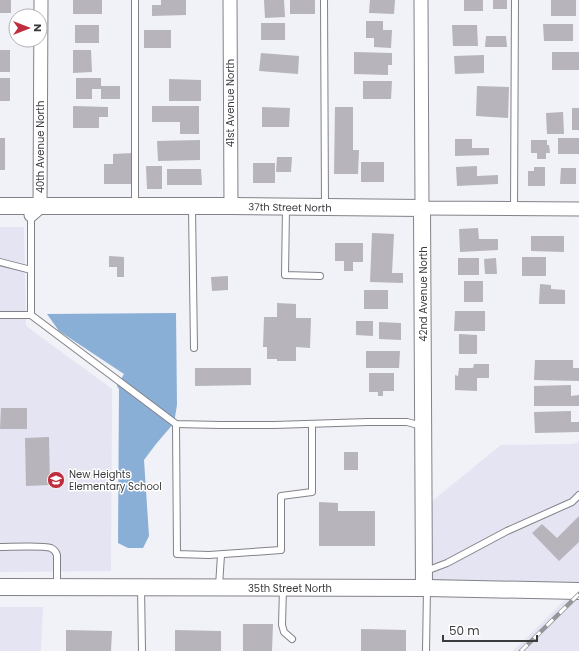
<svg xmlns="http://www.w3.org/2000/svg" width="579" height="651" viewBox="0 0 579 651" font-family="Poppins,sans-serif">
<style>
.built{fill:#e4e4f2}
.water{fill:#8aafd6}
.building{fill:#b7b4bb}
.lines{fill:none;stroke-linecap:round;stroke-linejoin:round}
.service-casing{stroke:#828289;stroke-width:8}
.minor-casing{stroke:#828289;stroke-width:15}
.tertiary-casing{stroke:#828289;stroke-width:18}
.service{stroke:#fff;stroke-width:6}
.minor{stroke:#fff;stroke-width:13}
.tertiary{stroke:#fff;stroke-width:16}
.rail-casing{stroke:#95959a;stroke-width:4.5}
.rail{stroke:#fff;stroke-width:3;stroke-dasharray:9;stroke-linecap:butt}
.labels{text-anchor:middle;stroke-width:3;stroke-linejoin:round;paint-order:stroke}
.street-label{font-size:10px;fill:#3b3b3e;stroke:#fff}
.poi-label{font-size:10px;fill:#3b3b3e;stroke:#fff;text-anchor:start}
</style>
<rect width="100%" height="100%" fill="#f1f1f8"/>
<g class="built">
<polygon points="0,227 24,227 26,326 112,389 111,571 0,572"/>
<polygon points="579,442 579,585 432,582 431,502 501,445 572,444"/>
<polygon points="567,598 579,598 579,651 513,651"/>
<polygon points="0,607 43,607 41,651 0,651"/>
</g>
<polygon class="water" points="176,313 177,405 174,423 156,444 144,460 149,536 143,548 128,548 118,543 119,389 117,386 124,374 59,331 47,314"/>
<g class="building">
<rect x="0" y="0" width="11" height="13"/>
<rect x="73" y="0" width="29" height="14"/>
<polygon points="161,0 186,0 186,15 152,16 152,5 161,5"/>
<polygon points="264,0 284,0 285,17 265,18"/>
<rect x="290" y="0" width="25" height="14"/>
<polygon points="370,0 395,0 394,14 369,13"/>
<rect x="464" y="0" width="19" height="11"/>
<rect x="493" y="0" width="14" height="9"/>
<rect x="551" y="0" width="25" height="16"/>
<polygon points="366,21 383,21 383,30 392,30 391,48 374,47 374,38 366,38"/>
<rect x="261" y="23" width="24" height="17"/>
<polygon points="543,24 573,24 573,41 544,41"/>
<rect x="75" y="25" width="24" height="18"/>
<polygon points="452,25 477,25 478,46 453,46"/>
<rect x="144" y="30" width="27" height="18"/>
<polygon points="486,36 506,36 507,47 485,47"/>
<rect x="0" y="50" width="10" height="22"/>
<polygon points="73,50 91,50 92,72 73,73"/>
<polygon points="354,52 392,53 392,65 388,65 388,75 354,74"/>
<rect x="552" y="52" width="27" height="18"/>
<polygon points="261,53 299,56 298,74 259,71"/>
<polygon points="484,55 484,73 455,74 454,56"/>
<rect x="0" y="78" width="10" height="23"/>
<polygon points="76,78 101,78 101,86 120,86 120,99 101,99 101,89 92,89 92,99 76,99"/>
<polygon points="169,79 201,80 201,101 169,101"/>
<polygon points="363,81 392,81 391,99 363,99"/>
<polygon points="477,86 509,87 508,118 476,116"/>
<polygon points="73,106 108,107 108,117 99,117 99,128 73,128"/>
<polygon points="152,106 199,106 199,134 180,134 180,122 152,122"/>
<polygon points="262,107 290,108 289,127 262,127"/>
<polygon points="335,107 353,107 353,150 359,150 358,174 334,174"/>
<rect x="572" y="108" width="7" height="22"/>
<polygon points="563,112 564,134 547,134 546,113"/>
<rect x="0" y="138" width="5" height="32"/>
<rect x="558" y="138" width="21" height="16"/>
<polygon points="455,139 472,139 472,148 489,148 489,155 455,156"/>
<polygon points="200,140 200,160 158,161 157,141"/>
<polygon points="531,140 547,140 547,145 549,145 550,153 546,153 546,159 537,159 537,153 531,153"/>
<polygon points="132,153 133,184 104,184 104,164 113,164 113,154"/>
<polygon points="277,157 292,157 291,172 276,172"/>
<rect x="361" y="162" width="23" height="20"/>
<rect x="253" y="163" width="22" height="20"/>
<polygon points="146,166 162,166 162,189 147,189"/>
<polygon points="477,166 477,176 498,175 498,184 457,186 456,167"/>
<polygon points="534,167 545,167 545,186 528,186 528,171 534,171"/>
<polygon points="561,168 576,168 576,184 560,184"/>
<polygon points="167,169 201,169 202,185 167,185"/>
<polygon points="478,228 479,239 498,239 498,250 460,252 459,229"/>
<polygon points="372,233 394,234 392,273 403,273 403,283 370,282"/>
<polygon points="531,236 564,236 564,252 531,251"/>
<polygon points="335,243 363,243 363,262 353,262 353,271 344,271 344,261 335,261"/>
<polygon points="109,256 124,257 124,277 117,277 117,267 109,267"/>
<rect x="522" y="257" width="24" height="19"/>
<rect x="458" y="258" width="21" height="17"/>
<polygon points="496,258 497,274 485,274 484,259"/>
<polygon points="228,276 228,290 212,291 211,277"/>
<rect x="464" y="281" width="19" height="21"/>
<polygon points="540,284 551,285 551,289 565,290 565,304 539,304"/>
<rect x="364" y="290" width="24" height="19"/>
<polygon points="277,303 296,304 296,318 311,318 310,348 296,347 296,361 277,361 277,359 267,359 267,347 263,347 264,317 277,317"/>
<polygon points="455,311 485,311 485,331 454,331"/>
<polygon points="356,321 373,321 373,336 356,335"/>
<polygon points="379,322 401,323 401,340 379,339"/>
<polygon points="459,334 477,335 477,354 459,354"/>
<polygon points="366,351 400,351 399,368 366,368"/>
<polygon points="535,360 573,360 573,368 579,368 579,381 534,380"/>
<polygon points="474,364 489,364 489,378 477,378 477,391 455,390 455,375 458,376 459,368 473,368"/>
<polygon points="195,368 251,368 251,385 195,386"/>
<polygon points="369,373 394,373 394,391 383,391 383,396 378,396 378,392 369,392"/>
<polygon points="571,385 571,396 579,395 579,406 534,406 534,386"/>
<polygon points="1,408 27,408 27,429 0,429"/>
<polygon points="571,411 571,422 579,422 579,432 535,433 534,412"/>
<polygon points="49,437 50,485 26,486 25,438"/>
<rect x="344" y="452" width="14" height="18"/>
<polygon points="319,502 338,503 338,511 375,511 375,546 319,546"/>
<polygon points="579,516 579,542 559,561 532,533 542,524 557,538"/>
<polygon points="243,624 273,624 272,651 243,651"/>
<polygon points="361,629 406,630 406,651 361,651"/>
<polygon points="66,630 112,631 111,651 66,651"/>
<polygon points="175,630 221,631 221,651 175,651"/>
</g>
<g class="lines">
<defs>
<g id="service">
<polyline points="135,0 135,205"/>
<polyline points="324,0 325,205"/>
<polyline points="192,208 194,348"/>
<polyline points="286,208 285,275 320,276"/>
<polyline points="514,209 515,0"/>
<polyline points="31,215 31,315"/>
<polyline points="0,262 31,270"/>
<polyline points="0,315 31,315 176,424 220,425 274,425 368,422 407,422 422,426"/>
<polyline points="176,424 177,554 209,555 281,550 281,496 312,492 312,424"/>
<path d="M0 547C10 547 43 545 51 548 55 550 56 552 57 555V586"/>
<polyline points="426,571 447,563 507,531 572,502 579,495"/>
<polyline points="219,586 221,555"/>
<polyline points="141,587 142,651"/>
<polyline points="283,588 282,625 284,632 292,639"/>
<polyline points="426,651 427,588"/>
</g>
<g id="minor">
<polyline points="230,0 231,206"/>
<polyline points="421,0 422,208 579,209"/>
<polyline points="31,215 40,207 41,0"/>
</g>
<g id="tertiary">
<polyline points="0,206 231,206 422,208 424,588"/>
<polyline points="0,587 427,588 579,591"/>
</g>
</defs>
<use href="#service" class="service-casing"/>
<use href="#minor" class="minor-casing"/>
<use href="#tertiary" class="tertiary-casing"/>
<use href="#service" class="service"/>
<use href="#minor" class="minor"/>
<use href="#tertiary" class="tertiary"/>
<defs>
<polyline id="rail" points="521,651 579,594"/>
</defs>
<use href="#rail" class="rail-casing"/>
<use href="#rail" class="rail"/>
</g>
<defs>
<symbol id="school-disc" viewBox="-11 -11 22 22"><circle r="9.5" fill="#bf2e3e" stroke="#fff"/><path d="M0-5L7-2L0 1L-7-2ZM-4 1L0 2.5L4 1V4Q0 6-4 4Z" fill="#fff"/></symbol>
</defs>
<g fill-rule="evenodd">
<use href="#school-disc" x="46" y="470" width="20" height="20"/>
</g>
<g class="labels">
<g class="street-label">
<text transform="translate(230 103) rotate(-90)" y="4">41st Avenue North</text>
<text transform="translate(40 147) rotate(-90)" y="4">40th Avenue North</text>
<text transform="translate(290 207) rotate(1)" y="4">37th Street North</text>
<text transform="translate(423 294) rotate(-90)" y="4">42nd Avenue North</text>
<text x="290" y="592">35th Street North</text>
</g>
<g class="poi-label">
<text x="69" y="478">New Heights<tspan x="69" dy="12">Elementary School</tspan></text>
</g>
</g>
<g transform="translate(28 28) rotate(90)"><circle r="19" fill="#ffffff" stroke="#b1b1b2"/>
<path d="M0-3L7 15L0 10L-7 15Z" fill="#bf2e3e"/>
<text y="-6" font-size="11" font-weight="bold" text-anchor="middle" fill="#3b3b3e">N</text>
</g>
<path d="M443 635v6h94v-6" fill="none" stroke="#3b3b3e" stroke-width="2"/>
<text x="449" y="635" font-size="12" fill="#3b3b3e" stroke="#ffffff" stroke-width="3" paint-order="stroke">50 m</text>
</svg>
